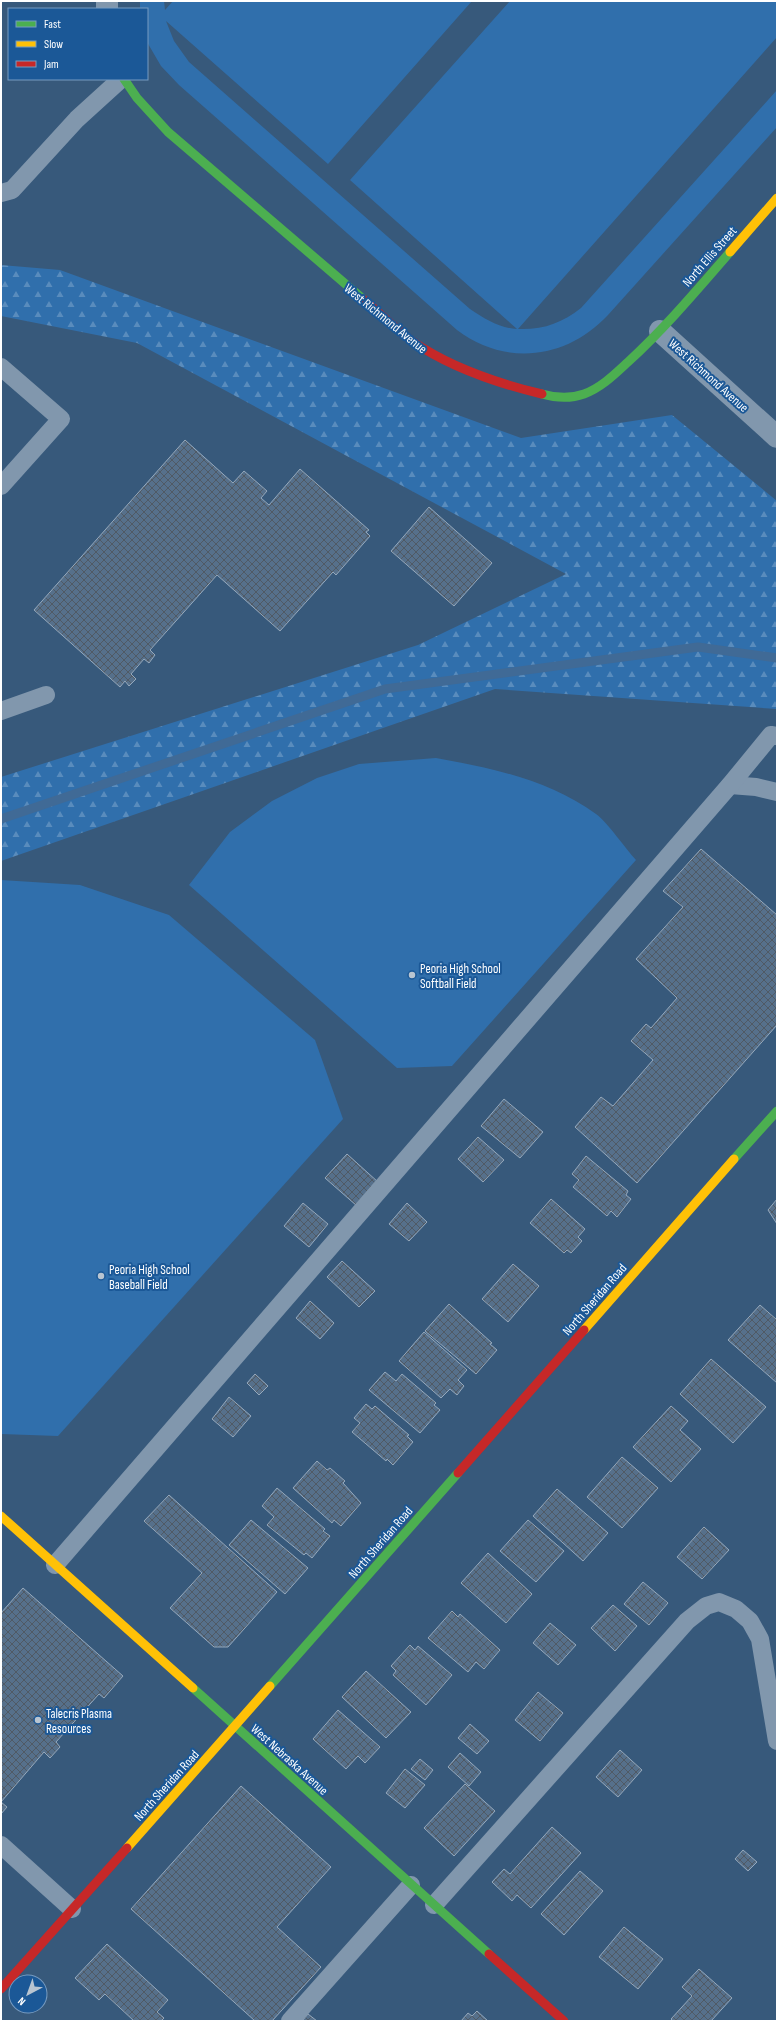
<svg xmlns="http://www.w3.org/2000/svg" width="778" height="2022" viewBox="0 0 778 2022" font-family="'Sofia Sans Condensed',sans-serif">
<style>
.forest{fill:url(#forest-firs)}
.pitch{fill:#306fac}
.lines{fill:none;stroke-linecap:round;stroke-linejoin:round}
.stream{stroke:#406a96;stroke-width:9}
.building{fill:url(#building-cross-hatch);stroke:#95a8bb}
.lane{stroke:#8197ad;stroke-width:18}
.street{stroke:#8197ad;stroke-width:22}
.fast{stroke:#4caf50;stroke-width:9}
.slow{stroke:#ffc107;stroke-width:9}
.jam{stroke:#c62828;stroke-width:9}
.poi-dot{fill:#b9c5d1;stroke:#1b5897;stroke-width:1.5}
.labels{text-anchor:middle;stroke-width:4;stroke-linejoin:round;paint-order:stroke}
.street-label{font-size:13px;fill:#fff;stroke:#1b5897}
.poi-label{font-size:13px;fill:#fff;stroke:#1b5897;text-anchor:start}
</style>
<defs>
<pattern id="forest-firs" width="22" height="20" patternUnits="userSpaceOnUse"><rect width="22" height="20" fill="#306fac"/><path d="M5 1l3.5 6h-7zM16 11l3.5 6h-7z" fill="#598cbd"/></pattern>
<pattern id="building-cross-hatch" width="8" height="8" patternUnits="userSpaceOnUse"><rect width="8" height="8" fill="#56708b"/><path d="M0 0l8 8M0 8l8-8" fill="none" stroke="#505a65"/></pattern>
</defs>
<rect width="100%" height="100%" fill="#37597b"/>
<polygon class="forest" points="1,265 60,270 521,438 672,415 777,501 777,709 495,689 1,861 1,777 418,645 566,574 137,343 1,316"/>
<g class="pitch">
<path d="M140 1H164L165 10 173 1H472L328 164 166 21 174 41 189 62 470 309C485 319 499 328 517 329L350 180 510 1H777V37L518 329C543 330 562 323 581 308L777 90V127L608 315C567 359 506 367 457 330L179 85 161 66 147 42V9H140Z"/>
<path d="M436 758C492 768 549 780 596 814 608 823 625 848 636 860L452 1066 397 1068 189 885 230 832 272 801 317 778 359 764Z"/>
<polygon points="1,880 80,885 169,915 315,1040 343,1119 58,1436 1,1434"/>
</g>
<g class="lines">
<polyline class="stream" points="1,819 385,689 698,647 777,658"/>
</g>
<g class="building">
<polygon points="185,440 233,483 244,471 267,491 261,498 269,505 300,469 369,530 366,532 370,536 336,575 333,572 280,631 217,575 150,650 155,655 149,663 144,659 131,674 136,679 129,686 125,681 120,687 34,610"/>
<polygon points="429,507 492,563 454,606 391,551"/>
<polygon points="701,849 777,915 777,1025 637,1183 575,1127 601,1097 613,1106 653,1060 631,1041 646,1024 651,1028 677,998 636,959 683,907 663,891"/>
<polygon points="504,1099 543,1132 520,1158 481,1126"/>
<polygon points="478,1137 504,1160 483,1182 458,1159"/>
<polygon points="347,1154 378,1182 357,1206 325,1178"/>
<polygon points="586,1156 628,1191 626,1195 631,1199 617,1217 611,1211 607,1216 573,1187 579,1180 572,1174"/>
<polygon points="551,1199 585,1229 578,1237 582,1241 571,1253 567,1250 564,1253 530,1223"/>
<polygon points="777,1199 777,1224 768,1210"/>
<polygon points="303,1203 328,1224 309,1247 284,1226"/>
<polygon points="407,1203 427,1222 409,1241 389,1224"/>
<polygon points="342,1261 375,1291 359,1307 327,1277"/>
<polygon points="513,1264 539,1286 508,1322 482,1299"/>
<polygon points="310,1301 334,1323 320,1339 296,1318"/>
<polygon points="449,1304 492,1343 490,1344 497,1350 476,1374 425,1331"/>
<polygon points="760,1305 777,1320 777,1383 728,1340"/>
<polygon points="424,1332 467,1370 458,1380 464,1386 457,1395 450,1389 441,1398 399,1361"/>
<polygon points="711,1359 766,1407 733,1443 680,1394"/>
<polygon points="385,1372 396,1381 402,1374 436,1403 434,1405 440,1410 420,1433 369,1390"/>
<polygon points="255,1374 268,1386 259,1395 247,1383"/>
<polygon points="229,1397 251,1416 233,1437 212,1419"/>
<polygon points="366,1404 372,1409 375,1406 409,1435 407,1436 413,1442 393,1465 387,1459 386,1461 352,1432 360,1423 354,1418"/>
<polygon points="671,1406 688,1421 680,1430 701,1449 671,1482 633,1447"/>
<polygon points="622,1457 658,1488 622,1528 587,1497"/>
<polygon points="317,1461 327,1470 330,1468 345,1481 343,1483 361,1503 341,1526 334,1520 332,1523 293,1488"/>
<polygon points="277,1488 325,1529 323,1531 330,1536 312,1558 306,1553 304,1555 267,1525 274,1517 262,1506"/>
<polygon points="557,1489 608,1533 583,1561 533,1516"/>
<polygon points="169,1495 277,1592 228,1647 214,1647 170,1608 202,1573 144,1521"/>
<polygon points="251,1520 308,1568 285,1594 229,1545"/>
<polygon points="528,1520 564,1551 536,1582 500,1551"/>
<polygon points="704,1527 729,1550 702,1579 677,1557"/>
<polygon points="488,1553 532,1594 506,1623 461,1583"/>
<polygon points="643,1582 668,1603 649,1625 624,1604"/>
<polygon points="23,1588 123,1676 104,1698 99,1694 56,1742 60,1747 50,1758 44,1752 1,1802 7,1807 1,1814 1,1613"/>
<polygon points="613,1605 637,1626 615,1651 591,1628"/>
<polygon points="452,1611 458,1617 460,1614 500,1650 484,1669 476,1662 468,1672 428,1638"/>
<polygon points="550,1623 576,1645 558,1665 533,1643"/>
<polygon points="410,1645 415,1650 418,1646 452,1675 426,1705 393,1675 396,1671 391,1666"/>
<polygon points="366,1671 411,1712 386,1738 342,1697"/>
<polygon points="538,1692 563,1713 540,1741 515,1720"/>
<polygon points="338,1710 380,1747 365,1763 358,1756 346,1769 313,1739"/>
<polygon points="470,1724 489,1741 477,1754 458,1738"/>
<polygon points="620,1750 642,1770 618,1797 596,1777"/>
<polygon points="460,1753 481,1772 469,1786 448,1767"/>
<polygon points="420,1759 433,1770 425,1780 411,1769"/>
<polygon points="405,1769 425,1785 405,1808 386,1793"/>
<polygon points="465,1784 495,1811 454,1856 424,1828"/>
<polygon points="241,1786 331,1867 277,1927 321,1967 272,2021 255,2021 131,1909"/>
<polygon points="552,1827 581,1853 531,1908 517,1895 512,1901 492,1882 504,1869 510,1874"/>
<polygon points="743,1850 757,1862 748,1871 735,1859"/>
<polygon points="580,1871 603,1891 564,1935 541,1914"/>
<polygon points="624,1927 663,1959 638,1989 599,1957"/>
<polygon points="107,1944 168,2000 157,2012 164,2018 161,2021 134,2021 105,1994 99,2000 75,1978"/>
<polygon points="699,1969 732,1998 711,2021 673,2021 671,2019 692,1996 682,1987"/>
<polygon points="477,2011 488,2021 461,2021 468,2013 472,2016"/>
<polygon points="308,2014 317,2021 302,2021"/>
</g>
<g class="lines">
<g class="lane">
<polyline points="1,193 12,190 77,119 121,79"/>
<polyline points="1,367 61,419 1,486"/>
<polyline points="1,711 46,695"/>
<polyline points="730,785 756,787 777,792"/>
<polyline points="55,1565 730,785 771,735 777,736"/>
<polyline points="1,1845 72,1909"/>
<polyline points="434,1905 687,1621 706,1606 719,1602 736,1609 750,1621 760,1639 777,1741"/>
<polyline points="290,2021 411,1885"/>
</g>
<g class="street">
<polyline points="107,1 107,9"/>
<polyline points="660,331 777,437"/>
</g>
<g class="fast">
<polyline points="124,79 137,98 168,132 363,299"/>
<path d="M542 394C556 398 570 399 584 394 601 388 615 374 628 362 665 328 697 290 730 252"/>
<polyline points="734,1159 777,1111"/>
<polyline points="270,1686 458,1473"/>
<polyline points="193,1688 489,1954"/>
</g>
<g class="slow">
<polyline points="730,252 777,198"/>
<polyline points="584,1330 734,1159"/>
<polyline points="1,1516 193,1688"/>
<polyline points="127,1848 270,1686"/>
</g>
<g class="jam">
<path d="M363 299C379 313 395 328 412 341 451 368 496 383 542 394"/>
<polyline points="458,1473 584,1330"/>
<polyline points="489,1954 564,2021"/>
<polyline points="1,1989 127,1848"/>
</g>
</g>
<g class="poi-dot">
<circle cx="412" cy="975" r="4"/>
<circle cx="101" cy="1276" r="4"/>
<circle cx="38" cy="1720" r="4"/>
</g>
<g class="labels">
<g class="street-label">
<text transform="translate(709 256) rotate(-49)" y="5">North Ellis Street</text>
<text transform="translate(386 318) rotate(39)" y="5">West Richmond Avenue</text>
<text transform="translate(709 375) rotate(42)" y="5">West Richmond Avenue</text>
<text transform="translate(594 1299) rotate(-49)" y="5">North Sheridan Road</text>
<text transform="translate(380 1542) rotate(-49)" y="5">North Sheridan Road</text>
<text transform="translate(290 1759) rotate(42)" y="5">West Nebraska Avenue</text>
<text transform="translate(166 1785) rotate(-48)" y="5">North Sheridan Road</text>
</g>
<g class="poi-label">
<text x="420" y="973">Peoria High School<tspan x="420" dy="15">Softball Field</tspan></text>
<text x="109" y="1274">Peoria High School<tspan x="109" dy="15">Baseball Field</tspan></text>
<text x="46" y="1718">Talecris Plasma<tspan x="46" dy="15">Resources</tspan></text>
</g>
</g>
<rect width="778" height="2022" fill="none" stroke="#ffffff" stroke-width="4"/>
<rect x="8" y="8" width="140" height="72" fill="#1b5897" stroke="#769bc1"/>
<rect x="16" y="21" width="20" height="6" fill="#4caf50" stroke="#769bc1"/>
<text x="44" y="28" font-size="12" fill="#ffffff">Fast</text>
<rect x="16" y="41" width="20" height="6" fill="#ffc107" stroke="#769bc1"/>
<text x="44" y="48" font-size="12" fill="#ffffff">Slow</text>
<rect x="16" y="61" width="20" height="6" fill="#c62828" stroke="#769bc1"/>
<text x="44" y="68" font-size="12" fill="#ffffff">Jam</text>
<g transform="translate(28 1994) rotate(221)"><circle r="19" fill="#1b5897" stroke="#769bc1"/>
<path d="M0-3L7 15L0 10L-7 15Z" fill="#b9c5d1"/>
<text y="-6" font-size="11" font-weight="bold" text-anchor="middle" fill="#ffffff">N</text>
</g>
</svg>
